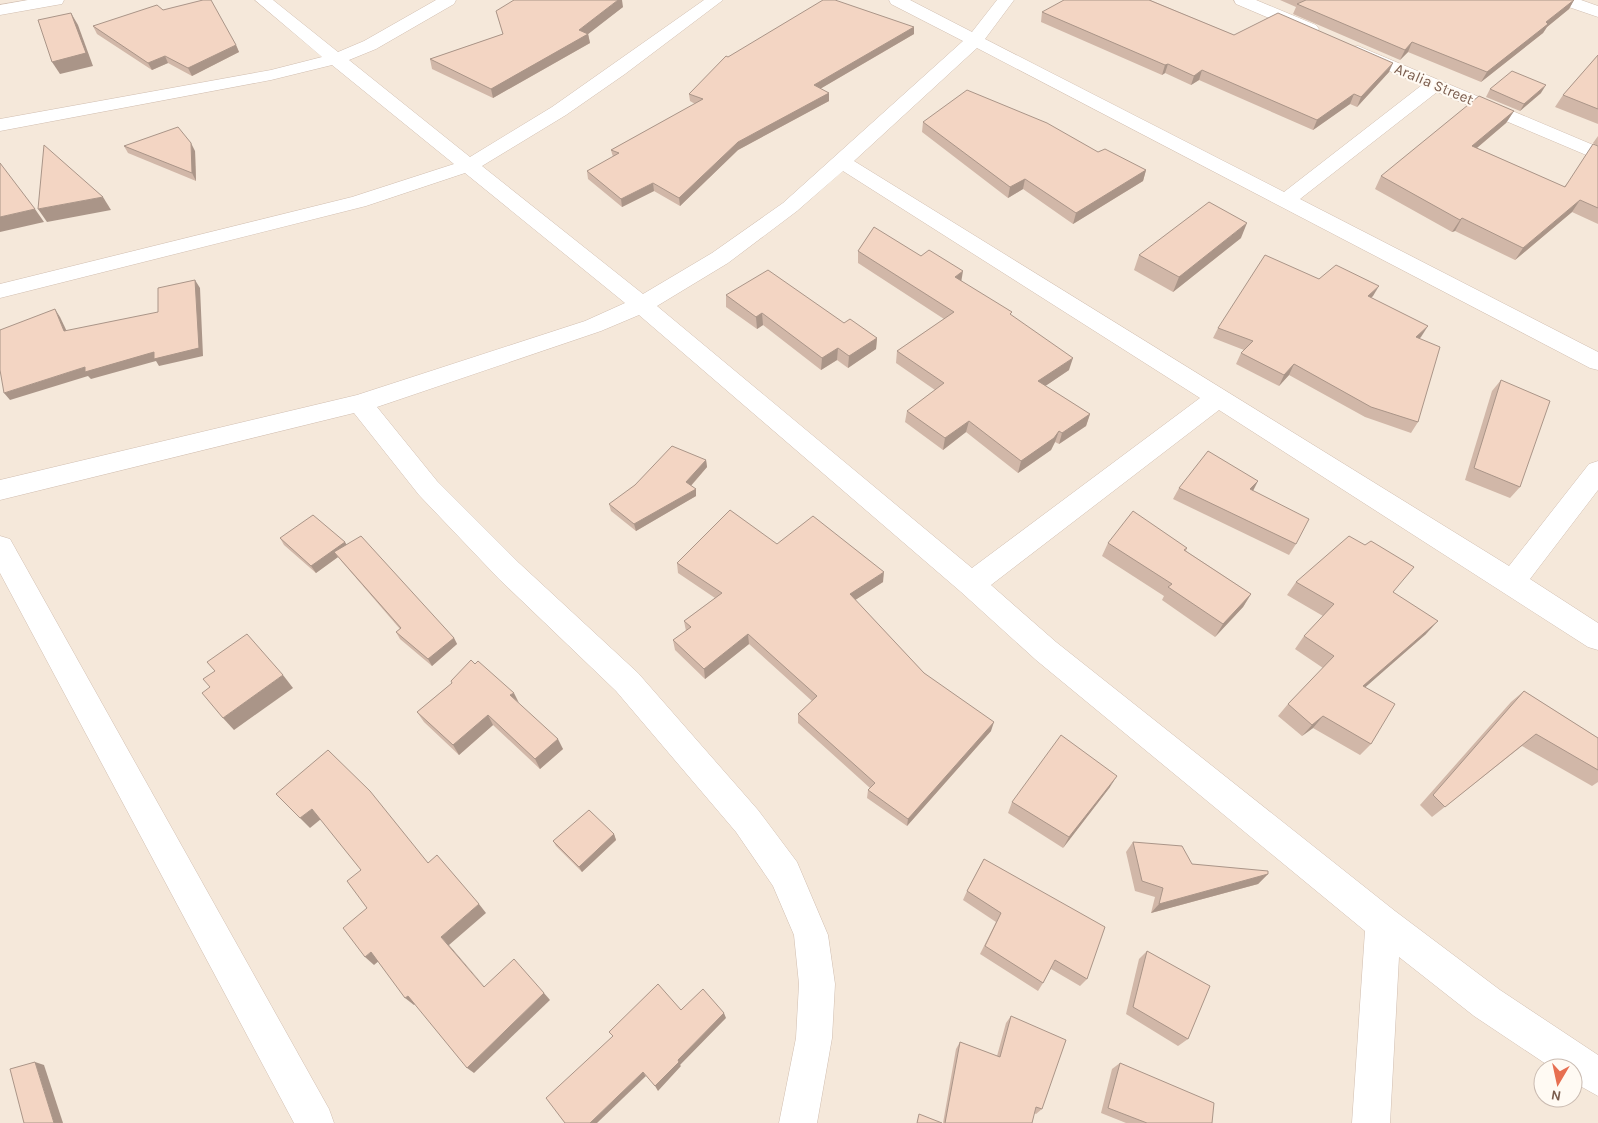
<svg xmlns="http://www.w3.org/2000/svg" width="1598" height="1123" viewBox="0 0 1598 1123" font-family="Karla,sans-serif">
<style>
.residential{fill:#f5e8da;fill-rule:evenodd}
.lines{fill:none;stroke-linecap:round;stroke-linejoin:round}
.minor-casing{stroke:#d1beb0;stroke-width:1}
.minor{fill:#fff;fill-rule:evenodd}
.wall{fill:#d1b7a8}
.shaded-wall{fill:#aa9588}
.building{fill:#f3d5c3;stroke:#aa9588}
.labels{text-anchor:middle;stroke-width:4;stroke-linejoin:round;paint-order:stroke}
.far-street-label{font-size:15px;fill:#7a5c4d;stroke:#fffaf3}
</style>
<rect width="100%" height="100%" fill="#fdf6ec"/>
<path class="residential" d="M0 0H1598V1123H0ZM1543 1068H1573V1098H1543Z"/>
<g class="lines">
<defs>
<g id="minor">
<polygon points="28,0 64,0 62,4 56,5 0,15 0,5"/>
<path d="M255 0H273L338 52 364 41 436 0H456L454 4 376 49 349 60 470 157 552 107 704 0H723L625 74 566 115 482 166 643 294 712 253 783 203 963 41 891 4 889 0H910L972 32 997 0H1014L985 39 1284 192 1422 85 1352 55 1349 51 1352 47 1358 46 1598 147V160L1437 92 1300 199 1598 352V370L1590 368 977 48 854 161 1509 566 1589 464 1598 461V490L1530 579 1598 623V650L1588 647 1219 410 991 585 1056 642 1395 911 1500 990 1598 1055V1096L1573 1082V1068H1552L1474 1016 1399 957 1390 1123H1352L1365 931 1036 660 961 592 639 315 601 331 377 407 437 481 519 563 638 673 758 810 797 862 828 935 835 984 832 1038 817 1123H779L796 1038 799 984 794 935 773 886 736 832 616 691 499 579 419 495 354 413 0 500V480L357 395 585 321 625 303 465 173 366 206 0 298V284L352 197 454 164 332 65 271 80 0 131V119L271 70 322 57ZM843 171 1200 398 972 568 657 306 728 263 797 211Z"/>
<polygon points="1234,0 1256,0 1316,25 1319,29 1316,33 1310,34 1304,33 1236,4"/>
<polygon points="1558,0 1581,0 1598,6 1598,17 1560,4"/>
<polygon points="0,536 10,539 329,1109 334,1123 294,1123 0,573"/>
</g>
</defs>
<use href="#minor" class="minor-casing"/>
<use href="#minor" class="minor"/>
</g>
<g class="wall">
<polygon points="1150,0 1234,35 1389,72 1357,107 1350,104 1313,130 1199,80 1191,85 1165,73 1162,75 1041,22 1042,12"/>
<polygon points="1280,0 1574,0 1569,9 1547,27 1543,33 1481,82 1408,52 1400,60 1293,14 1296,7"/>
<polygon points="623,7 588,33 590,43 493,98 432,69 430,59 503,34 496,11"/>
<polygon points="163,10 236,45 239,52 192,76 168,63 152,70 97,34 93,26"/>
<polygon points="914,27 914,34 820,89 829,93 829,101 738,150 680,206 654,191 622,207 588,179 587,171 613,157 611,150 695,104 690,101 689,94 728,57"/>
<polygon points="1598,55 1598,124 1555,107 1563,95"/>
<polygon points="1490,89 1541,93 1520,111 1486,97"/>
<polygon points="1514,111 1506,123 1477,148 1564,187 1598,146 1598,224 1572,212 1515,260 1455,231 1452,232 1375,189 1381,176"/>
<polygon points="923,122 1098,152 1146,170 1143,181 1073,224 1023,189 1008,198 922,132"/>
<polygon points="1598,136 1598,146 1593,143"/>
<polygon points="124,146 195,151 196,181 128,153"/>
<polygon points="1241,238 1173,292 1134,270 1139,255"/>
<polygon points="858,251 961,281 1011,315 1069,370 1045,386 1090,414 1086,426 1059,444 1055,442 1051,450 1018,473 966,432 943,450 905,422 907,411 935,390 896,363 897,351 944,319 858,263"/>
<polygon points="1319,279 1373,296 1371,297 1421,337 1419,338 1418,422 1411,433 1365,417 1289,375 1279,386 1236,364 1241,353 1244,350 1213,338 1218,328"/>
<polygon points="726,295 844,323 877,338 876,349 848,368 837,360 821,370 763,325 757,329 726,307"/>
<polygon points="1501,380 1520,487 1510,498 1465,480 1492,391"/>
<polygon points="706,460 707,467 691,486 696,489 696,496 636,531 611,511 609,504"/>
<polygon points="1179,488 1253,491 1296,544 1289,555 1173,499"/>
<polygon points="280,538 345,542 346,545 454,638 457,644 432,666 400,639 396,632 400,629 338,557 316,573 284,545"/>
<polygon points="1108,543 1187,548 1186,551 1251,594 1243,607 1215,637 1162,600 1164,596 1102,556"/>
<polygon points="777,544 883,582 855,600 924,673 991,731 907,826 867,798 868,790 870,788 798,723 798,714 812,701 749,644 705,679 675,650 673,640 686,631 684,621 715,598 678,573 677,563"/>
<polygon points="1296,582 1393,592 1426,634 1365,687 1371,744 1360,755 1313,728 1302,736 1278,716 1288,704 1323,668 1295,649 1304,636 1323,616 1287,595"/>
<polygon points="451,681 518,703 563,749 540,769 493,725 459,755 424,722 417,712 452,683"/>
<polygon points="1524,691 1598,738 1598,782 1592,786 1522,746 1432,817 1420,805 1511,702"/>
<polygon points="1110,787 1063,848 1008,813 1012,802"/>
<polygon points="614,834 616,840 582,872 556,846 553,841"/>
<polygon points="1133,842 1192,864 1268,874 1258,884 1151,913 1155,897 1135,891 1126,852"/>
<polygon points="984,859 1087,979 1080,986 1051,969 1043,983 1038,991 980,954 996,922 963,900 967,891"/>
<polygon points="1147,951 1188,1039 1178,1046 1126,1014 1139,959"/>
<polygon points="1011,1016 1042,1109 1036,1114 1034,1113 1032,1123 943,1123 956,1049 960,1042 997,1056 1006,1023"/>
<polygon points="1120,1063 1212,1123 1126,1123 1101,1113 1112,1069"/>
</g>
<g class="shaded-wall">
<polygon points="618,0 622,0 623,7 587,35 588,34 590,43 493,98 491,89 579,30"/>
<polygon points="1574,0 1569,9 1547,27 1543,33 1481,82 1487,72 1546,22"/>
<polygon points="71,13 78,25 93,66 60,74 52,62"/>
<polygon points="914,27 914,34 813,93 814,85"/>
<polygon points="1412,42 1408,52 1400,60 1405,50"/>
<polygon points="236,45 239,52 192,76 188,68"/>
<polygon points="165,56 168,63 152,70 148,63"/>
<polygon points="1393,63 1389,72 1357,107 1361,97"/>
<polygon points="1168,64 1165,73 1162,75 1165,65"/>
<polygon points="1202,70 1199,80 1191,85 1194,76"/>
<polygon points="1546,85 1541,93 1520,111 1524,104"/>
<polygon points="829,93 829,101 738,150 680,206 679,198 738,142"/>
<polygon points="1354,94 1350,104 1313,130 1317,120"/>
<polygon points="1514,111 1506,123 1465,158 1472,146"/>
<polygon points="191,143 195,151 196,181 192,173"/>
<polygon points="1146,170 1143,181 1073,224 1076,213"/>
<polygon points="1025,179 1023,189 1008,198 1010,187"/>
<polygon points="653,183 654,191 622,207 621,199"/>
<polygon points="103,197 111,210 47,222 38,209"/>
<polygon points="1580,200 1572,212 1515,260 1523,248"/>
<polygon points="35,209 44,222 0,232 0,217"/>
<polygon points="1462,218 1455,231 1452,232 1460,220"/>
<polygon points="1247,223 1241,238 1173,292 1179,277"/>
<polygon points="963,271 961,283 955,277"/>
<polygon points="195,280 200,288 203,356 159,366 156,361 91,379 88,376 10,400 4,393 85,367 154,352"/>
<polygon points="1379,286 1373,296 1362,306 1368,296"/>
<polygon points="55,309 60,317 70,338 64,331"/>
<polygon points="762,313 763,325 757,329 756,317"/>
<polygon points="1428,326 1421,337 1410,347 1416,337"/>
<polygon points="877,338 876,349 848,368 849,356"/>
<polygon points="838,348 837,360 821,370 822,358"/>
<polygon points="1073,358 1069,370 1035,393 1038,381"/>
<polygon points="1294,364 1289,375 1279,386 1284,375"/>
<polygon points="1090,414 1086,426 1059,444 1062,433"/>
<polygon points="969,421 966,432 943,450 945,438"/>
<polygon points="1059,431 1055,442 1051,450 1018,473 1021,461"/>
<polygon points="706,460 707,467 687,490 686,482"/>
<polygon points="1258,481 1252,493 1250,489"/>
<polygon points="696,489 696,496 636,531 634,524"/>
<polygon points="345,542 349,549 334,552 338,557 316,573 311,566"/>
<polygon points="884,572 883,582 849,604 850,594"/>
<polygon points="1251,594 1243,607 1215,637 1223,624"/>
<polygon points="1438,621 1426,634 1353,698 1363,686"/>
<polygon points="748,634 749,644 705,679 704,669"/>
<polygon points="454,638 457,644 432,666 428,659"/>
<polygon points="283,675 293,688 234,730 223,718"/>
<polygon points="514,693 519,703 510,695"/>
<polygon points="488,715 493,725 459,755 453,745"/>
<polygon points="1323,716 1313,728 1302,736 1312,725"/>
<polygon points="994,722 991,731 907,826 908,819"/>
<polygon points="558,739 563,749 540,769 535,759"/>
<polygon points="1117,776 1110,787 1063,848 1069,837"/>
<polygon points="312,809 321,819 310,828 300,818"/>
<polygon points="614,834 616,840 582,872 579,867"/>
<polygon points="1268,874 1258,884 1151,913 1159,904"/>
<polygon points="479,904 486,913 449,945 491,994 441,937"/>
<polygon points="371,952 380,960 374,965 365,957"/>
<polygon points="544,993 550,1000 474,1073 467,1068"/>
<polygon points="408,996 417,1003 414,1005 405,998"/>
<polygon points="724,1013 726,1018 680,1065 681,1066 658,1091 655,1086 678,1060"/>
<polygon points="35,1062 44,1065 63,1123 54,1123"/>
<polygon points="643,1072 646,1076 597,1123 590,1123"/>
</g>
<g class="building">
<polygon points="203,0 211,0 236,45 188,68 165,56 148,63 93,26 157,5 163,10"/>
<polygon points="514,0 618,0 579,30 588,34 491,89 430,59 503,34 496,11"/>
<polygon points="823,0 835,0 914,27 814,85 829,93 738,142 679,198 653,183 621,199 587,171 619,153 611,150 703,99 689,94 726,56 728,57"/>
<polygon points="1064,0 1149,0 1234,35 1278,13 1393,63 1361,97 1354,94 1317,120 1202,70 1194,76 1168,64 1165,65 1042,12"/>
<polygon points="1306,0 1574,0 1546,22 1548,24 1487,72 1412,42 1405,50 1297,4"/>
<polygon points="71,13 86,53 52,62 38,20"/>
<polygon points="1598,55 1598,109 1563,95"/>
<polygon points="1512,71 1546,85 1524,104 1490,89"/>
<polygon points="967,90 1047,123 1098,152 1105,149 1146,170 1076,213 1025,179 1010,187 923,122"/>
<polygon points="1479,96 1514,111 1472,146 1565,187 1593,144 1598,146 1598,208 1580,200 1523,248 1462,218 1460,220 1381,176"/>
<polygon points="178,127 191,143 192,173 124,146"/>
<polygon points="44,145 103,197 38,209"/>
<polygon points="0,163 35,209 0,217"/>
<polygon points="1209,202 1247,223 1179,277 1139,255"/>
<polygon points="874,227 921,256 929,250 963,271 955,277 1012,312 1010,314 1073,358 1038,381 1090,414 1062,433 1059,431 1054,438 1021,461 969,421 945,438 907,411 944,383 897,351 954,312 858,251"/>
<polygon points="1265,255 1319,279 1336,265 1379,286 1368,296 1428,326 1416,337 1440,347 1418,422 1371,407 1294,364 1284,375 1241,353 1253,341 1218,328"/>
<polygon points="768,270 844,323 850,319 877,338 849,356 838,348 822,358 762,313 756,317 726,295"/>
<polygon points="195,280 199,348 154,359 154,352 85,372 85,367 4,393 0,370 0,330 55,309 64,331 158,312 158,288"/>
<polygon points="1501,380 1550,401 1520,487 1474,468"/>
<polygon points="672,446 706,460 686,482 696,489 634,524 609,504 635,485"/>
<polygon points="1208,451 1258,481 1250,489 1309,519 1296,544 1179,488"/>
<polygon points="730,510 777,544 813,516 884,572 850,594 924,673 994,722 908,819 868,790 875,783 798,714 817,696 748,634 704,669 673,640 691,627 684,621 722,593 677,563"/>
<polygon points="1133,511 1187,548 1184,550 1251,594 1223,624 1168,587 1172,584 1108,543"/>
<polygon points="313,515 345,542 311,566 280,538"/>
<polygon points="361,536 454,638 428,659 396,632 401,628 334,552"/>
<polygon points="1349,536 1365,545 1371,541 1414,567 1393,592 1438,621 1363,686 1395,704 1371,744 1323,716 1312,725 1288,704 1334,656 1304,636 1334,604 1296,582"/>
<polygon points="247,634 283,675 223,718 202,693 210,687 203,679 215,671 207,662"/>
<polygon points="471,660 475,664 478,661 514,693 510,695 558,739 535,759 488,715 453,745 417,712 452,683 451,681"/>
<polygon points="1524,691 1598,738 1598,770 1536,734 1445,807 1433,795"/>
<polygon points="1061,735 1117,776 1069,837 1012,802"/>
<polygon points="328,750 370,791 428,863 437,855 479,904 441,937 484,987 514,959 544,993 467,1068 408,996 405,998 371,952 365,957 343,928 367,908 347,881 361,870 312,809 300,818 276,794"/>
<polygon points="589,810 614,834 579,867 553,841"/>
<polygon points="1133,842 1182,846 1192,864 1268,871 1268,874 1159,904 1163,888 1142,881"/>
<polygon points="984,859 1105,927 1087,979 1055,960 1043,983 985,946 1001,913 967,891"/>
<polygon points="1147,951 1210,986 1188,1039 1133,1007"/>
<polygon points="658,984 681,1010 703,989 724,1013 678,1060 679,1062 655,1086 643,1072 590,1123 565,1123 546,1098 613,1036 609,1032"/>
<polygon points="1011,1016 1066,1040 1042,1109 1036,1107 1032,1123 945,1123 960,1042 1000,1057"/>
<polygon points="35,1062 54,1123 24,1123 10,1069"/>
<polygon points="1120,1063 1214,1103 1212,1123 1147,1123 1108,1108"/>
<polygon points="919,1114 942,1123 917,1123"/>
</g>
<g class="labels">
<g class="far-street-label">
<text transform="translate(1434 84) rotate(23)" y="5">Aralia Street</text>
</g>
</g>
<g transform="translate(1558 1083) rotate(189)"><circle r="24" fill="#fffaf3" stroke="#cabbb1"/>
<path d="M0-4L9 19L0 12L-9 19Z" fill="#e76f51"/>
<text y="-8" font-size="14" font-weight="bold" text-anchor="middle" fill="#7a5c4d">N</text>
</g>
</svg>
